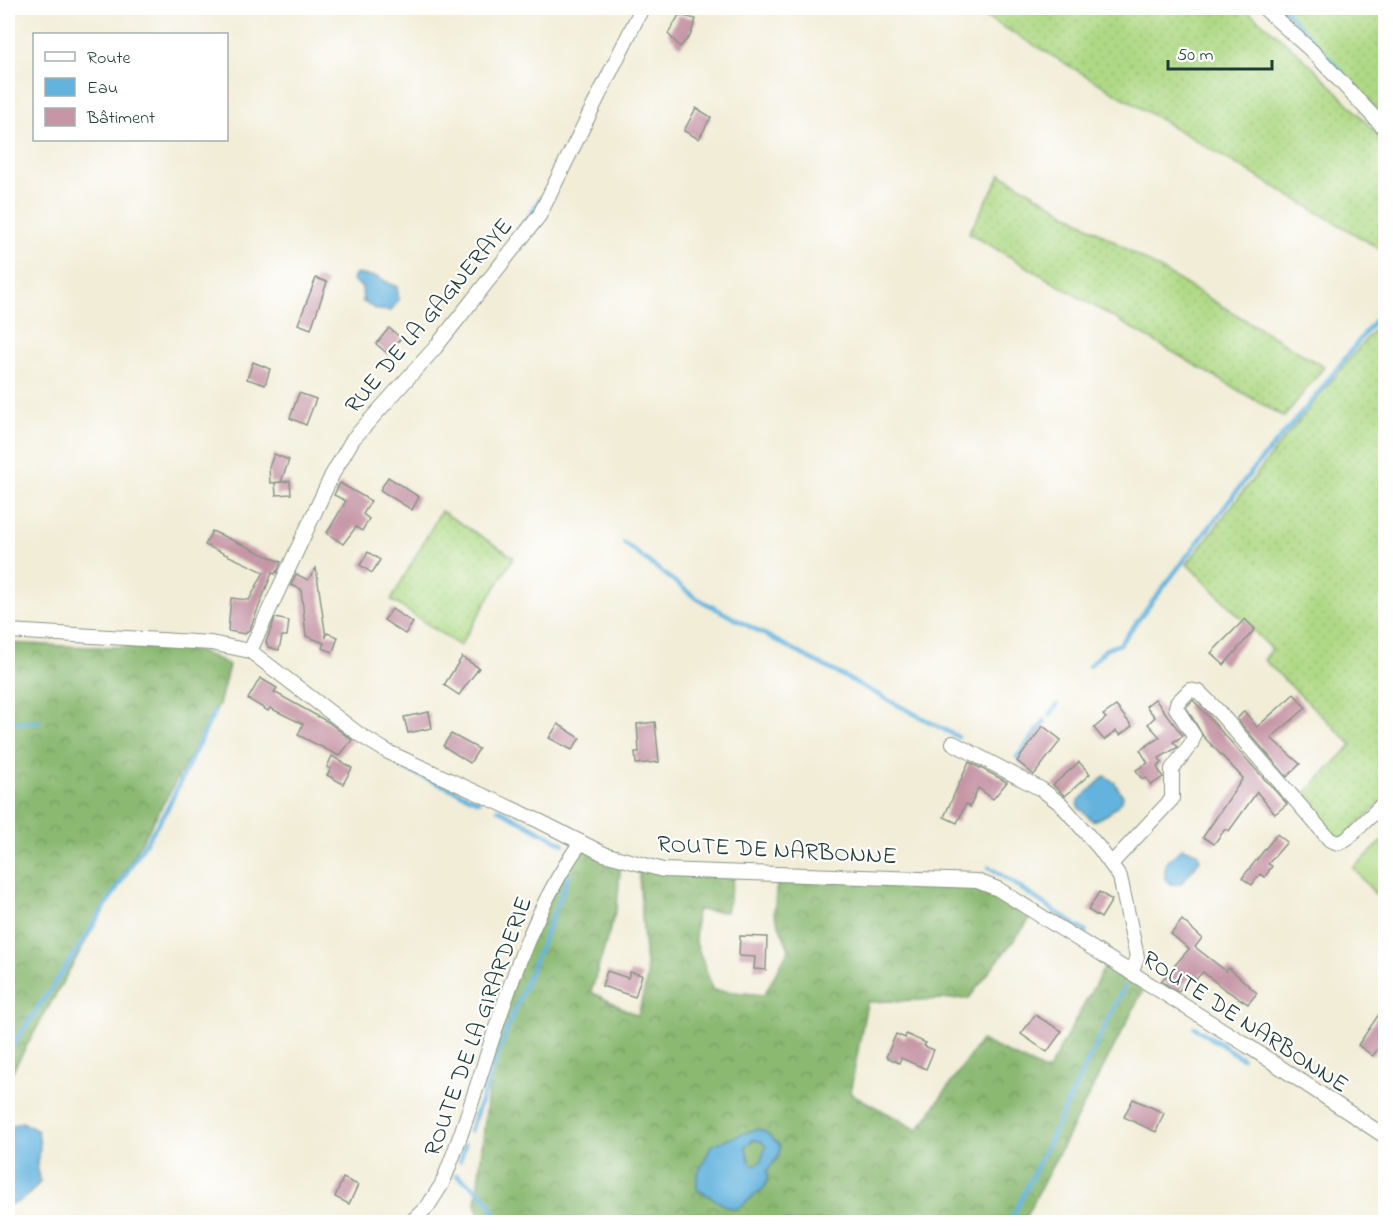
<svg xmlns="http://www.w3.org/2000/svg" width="1393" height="1230" viewBox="0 0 1393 1230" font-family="'Indie Flower',sans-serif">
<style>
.grass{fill:url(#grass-dots);stroke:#678b5c;stroke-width:1.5}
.forest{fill:url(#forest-crowns);stroke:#557b53;stroke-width:1.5}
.park{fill:#afd985;stroke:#678b5c;stroke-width:1.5}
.water{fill:#64b3de;stroke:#427889;stroke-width:1.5;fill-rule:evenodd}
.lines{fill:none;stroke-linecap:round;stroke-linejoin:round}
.stream{stroke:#64b3de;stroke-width:4.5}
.building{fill:#c696a6}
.minor-casing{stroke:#889586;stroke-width:16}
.minor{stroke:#fff;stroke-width:14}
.labels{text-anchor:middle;stroke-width:4.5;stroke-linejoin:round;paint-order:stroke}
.street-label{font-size:24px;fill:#1f3d34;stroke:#fff}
</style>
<defs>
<pattern id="grass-dots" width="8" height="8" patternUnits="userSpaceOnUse" patternTransform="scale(1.5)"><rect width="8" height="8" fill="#afd985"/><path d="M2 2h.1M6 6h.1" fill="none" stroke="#96bb73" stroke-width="1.8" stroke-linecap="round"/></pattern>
<pattern id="forest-crowns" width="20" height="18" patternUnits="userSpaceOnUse" patternTransform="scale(1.5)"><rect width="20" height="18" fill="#8bb972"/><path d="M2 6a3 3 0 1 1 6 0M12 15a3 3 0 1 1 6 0" fill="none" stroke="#71985e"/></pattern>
</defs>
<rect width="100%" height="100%" fill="#fff"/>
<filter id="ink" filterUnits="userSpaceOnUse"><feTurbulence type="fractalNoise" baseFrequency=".0167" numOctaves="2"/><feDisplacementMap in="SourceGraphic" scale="12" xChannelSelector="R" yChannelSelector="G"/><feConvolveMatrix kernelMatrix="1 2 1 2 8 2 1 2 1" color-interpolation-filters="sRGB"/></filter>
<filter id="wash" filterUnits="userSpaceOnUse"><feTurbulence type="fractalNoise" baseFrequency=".008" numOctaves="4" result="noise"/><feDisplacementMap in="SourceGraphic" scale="24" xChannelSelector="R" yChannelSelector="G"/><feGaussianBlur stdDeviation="1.35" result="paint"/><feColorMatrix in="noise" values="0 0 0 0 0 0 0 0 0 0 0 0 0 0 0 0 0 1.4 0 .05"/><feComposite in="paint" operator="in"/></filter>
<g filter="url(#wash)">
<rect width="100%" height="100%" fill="#f1edd7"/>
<g class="grass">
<path d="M971 8H1243C1297 47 1340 94 1385 143V252Z"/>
<polygon points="1279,8 1385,8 1385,119 1308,34"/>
<polygon points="1001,174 1324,367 1284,417 969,233"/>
<polygon points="1385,316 1385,799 1338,843 1297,801 1352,745 1264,660 1272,649 1187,564 1283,440"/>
<polygon points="441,511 514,557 460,646 391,600"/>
</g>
<g class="forest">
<path d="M8 643C37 644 66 647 95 647 142 648 188 639 229 665L219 705 8 1079Z"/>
<polygon points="581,842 621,860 617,906 591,992 638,1016 647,978 638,864 735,873 726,912 697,910 695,940 713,990 764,995 789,949 774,913 778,874 962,878 1035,913 969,998 867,1002 850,1093 918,1130 981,1040 1047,1072 1109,959 1147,983 1023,1222 480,1222 476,1203 495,1028 544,905"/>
</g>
<polygon class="park" points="1385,839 1385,887 1376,895 1353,868"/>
<g class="water">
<polygon points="356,274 377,277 397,287 399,299 391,311 378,310 363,302 362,287 352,280"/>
<polygon points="1105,776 1115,783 1123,796 1122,801 1108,814 1093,821 1078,807 1078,801"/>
<polygon points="1182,848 1198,853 1200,860 1181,884 1170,884 1165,879 1165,864"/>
<path d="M22 1122 38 1131 40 1147 37 1164 40 1182C32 1192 20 1205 8 1204V1127Z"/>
<path d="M756 1129 764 1131 780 1145 779 1156 767 1171 768 1177 764 1188 737 1209 729 1208 697 1189V1175L712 1145ZM753 1140 760 1141 766 1146 761 1161 756 1165 750 1163 745 1146Z"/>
</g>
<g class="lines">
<g class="stream">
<polyline points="1283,8 1361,93"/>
<polyline points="518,233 541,198"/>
<polyline points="624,543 696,598 958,737"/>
<polyline points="1089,666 1106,649 1120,644 1256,466 1315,397 1386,306"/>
<polyline points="1050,715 1057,705"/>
<polyline points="8,723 39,722"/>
<polyline points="1017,757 1045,721"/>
<polyline points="400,767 479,801"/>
<polyline points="498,809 564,844"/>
<polyline points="989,867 1086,932"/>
<polyline points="1194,1027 1242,1058"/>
<polyline points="8,1052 76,952 166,811 215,711"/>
<polyline points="470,1131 510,1022 569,876"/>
<polyline points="460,1161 465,1145"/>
<path d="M456 1175C476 1188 493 1198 496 1222"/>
<polyline points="1010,1222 1124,987"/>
</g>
</g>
<g id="blocks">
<g class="building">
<polygon points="679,15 696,19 690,36 680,47 668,34"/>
<polygon points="696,108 711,117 699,139 684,131"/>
<polygon points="316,278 327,282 311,329 298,324"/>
<polygon points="389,328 401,338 388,354 376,344"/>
<polygon points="253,362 270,369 265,385 247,379"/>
<polygon points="299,393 316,399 306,425 290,418"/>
<polygon points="274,454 289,460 281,482 290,481 291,494 276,495 275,483 280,482 270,483 269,467"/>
<polygon points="388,477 419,497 412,510 380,490"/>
<polygon points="340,483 371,501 363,514 369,519 362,531 356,527 343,544 327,533 346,501 334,495"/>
<polygon points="212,531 281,562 277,573 277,570 275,574 272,573 250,629 245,634 228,631 231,598 249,600 264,572 205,545"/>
<polygon points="368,552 380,560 372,573 360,565"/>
<polygon points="316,568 326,638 327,633 338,637 333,652 322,648 324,643 306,636 301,589 291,585 296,574 308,580"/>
<polygon points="392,609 413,623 405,634 384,620"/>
<polygon points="275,618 289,621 287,636 282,636 279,650 268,647 266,642"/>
<polygon points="1245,619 1255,629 1224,665 1211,653"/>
<polygon points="462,657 479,668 459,695 444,685"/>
<polygon points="260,678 277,688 274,692 328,722 352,740 339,756 298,735 303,724 270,708 268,711 248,699"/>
<polygon points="1294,694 1306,708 1271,738 1300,764 1287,777 1237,719 1244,711 1257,727"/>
<polygon points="1155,699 1183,736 1173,742 1178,747 1159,758 1162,763 1157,767 1163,777 1151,785 1146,778 1141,778 1136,770 1148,763 1140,750 1160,737 1148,724 1155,717 1146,706"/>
<polygon points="1193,700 1287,804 1275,814 1257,792 1229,831 1225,829 1214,844 1203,837 1243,778 1203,736 1186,707"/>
<polygon points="1116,706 1132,726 1120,735 1116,731 1104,740 1094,728 1106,718 1103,715"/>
<polygon points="429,712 432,728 408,733 404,717"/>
<polygon points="655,722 659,762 636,764 635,752 639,752 637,724"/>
<polygon points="558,724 580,738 572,750 549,738"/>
<polygon points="1043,726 1061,740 1034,775 1017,761"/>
<polygon points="451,734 479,749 470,763 443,746"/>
<polygon points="332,756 352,768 343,784 327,775 331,769 327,767"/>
<polygon points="969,762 1007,782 993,799 978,788 970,807 966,804 957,823 944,817"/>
<polygon points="1079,762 1090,774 1065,796 1053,785"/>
<polygon points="1277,834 1287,842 1268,864 1272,866 1265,877 1260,874 1252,885 1242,878"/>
<polygon points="1099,892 1112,900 1101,918 1088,910"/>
<polygon points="1182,920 1202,938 1195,947 1226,971 1229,968 1257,993 1248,1004 1224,989 1203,972 1196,979 1191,976 1178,992 1161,981 1189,949 1171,934"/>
<polygon points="740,936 767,937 766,970 754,969 755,957 739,956"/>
<polygon points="607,971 628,978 630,972 642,975 635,997 602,986"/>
<polygon points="1386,1004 1386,1037 1373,1056 1358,1045"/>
<polygon points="1035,1015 1062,1031 1047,1052 1021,1034"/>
<polygon points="896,1034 905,1038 906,1034 926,1043 924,1046 934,1050 926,1069 901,1058 899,1063 886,1057"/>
<polygon points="1133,1099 1164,1113 1156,1132 1124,1117"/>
<polygon points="343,1178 358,1185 349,1204 335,1197"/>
</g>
</g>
</g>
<g filter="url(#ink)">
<use href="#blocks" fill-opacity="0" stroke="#889586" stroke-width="1.5"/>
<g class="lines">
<defs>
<g id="minor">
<polyline points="1264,8 1313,52 1386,130"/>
<polyline points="8,631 211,643 250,651 360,735 388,752 539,821 604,854 663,870 977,881 998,889 1248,1046 1386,1137"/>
<polyline points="250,651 332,475 353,439 435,348 539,216 642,8"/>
<polyline points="953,743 1041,789 1061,804 1100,849 1120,877 1137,957 1131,973"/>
<polyline points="1111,864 1172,799 1172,769 1191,744 1194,736 1176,708 1177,703 1190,690 1199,692 1218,711 1330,840 1338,843 1346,840 1386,801"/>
<path d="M411 1222 428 1206 442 1184C488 1074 510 941 581 842"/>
</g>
</defs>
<use href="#minor" class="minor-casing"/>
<use href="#minor" class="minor"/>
</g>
</g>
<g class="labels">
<g class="street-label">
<text transform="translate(428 315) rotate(-50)" y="8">RUE DE LA GAGNERAYE</text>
<text transform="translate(777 849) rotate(3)" y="8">ROUTE DE NARBONNE</text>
<text transform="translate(1246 1021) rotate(33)" y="8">ROUTE DE NARBONNE</text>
<text transform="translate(477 1026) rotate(-70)" y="8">ROUTE DE LA GIRARDERIE</text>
</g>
</g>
<rect width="1393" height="1230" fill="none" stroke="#fff" stroke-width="30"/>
<rect x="33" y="33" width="195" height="108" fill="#ffffff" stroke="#a5b1ae" stroke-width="1.5"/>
<rect x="45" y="52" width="30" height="9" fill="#ffffff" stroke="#a5b1ae" stroke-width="1.5"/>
<text x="87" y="63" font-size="18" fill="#1f3d34">Route</text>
<rect x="45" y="78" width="30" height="18" fill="#64b3de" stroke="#a5b1ae" stroke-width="1.5"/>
<text x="87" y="93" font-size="18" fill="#1f3d34">Eau</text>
<rect x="45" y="108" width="30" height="18" fill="#c696a6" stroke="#a5b1ae" stroke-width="1.5"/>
<text x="87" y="123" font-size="18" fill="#1f3d34">Bâtiment</text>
<path d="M1168 60v9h104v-9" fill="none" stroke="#1f3d34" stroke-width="3"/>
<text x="1177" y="60" font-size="18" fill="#1f3d34" stroke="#ffffff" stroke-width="4.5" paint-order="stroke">50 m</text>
</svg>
